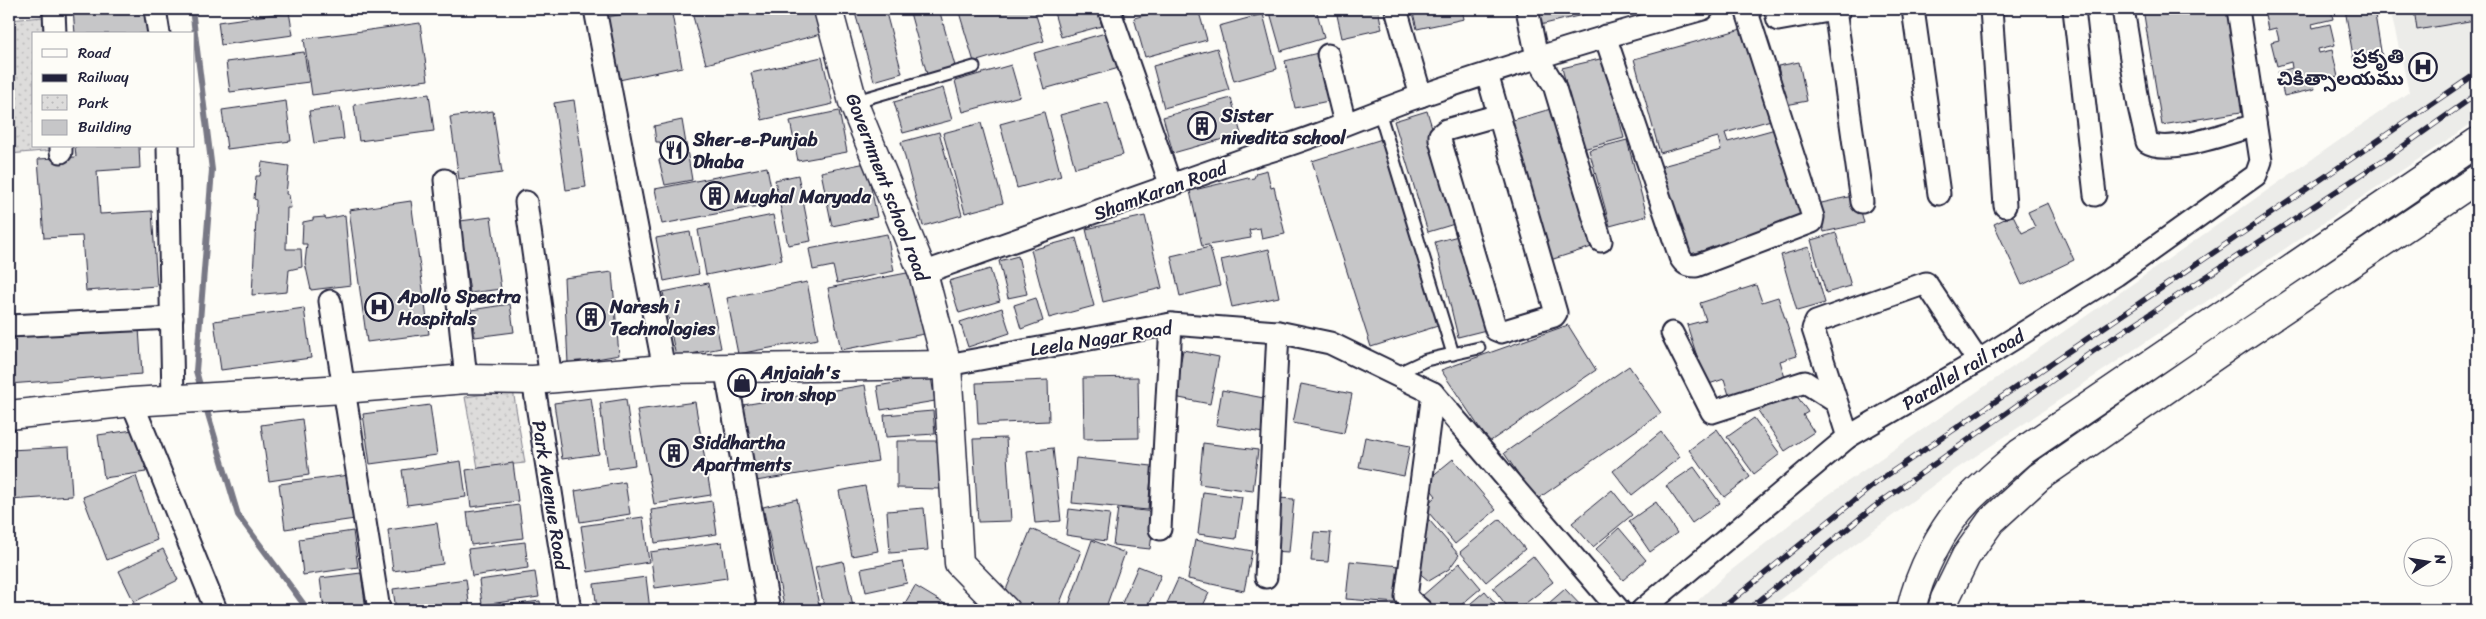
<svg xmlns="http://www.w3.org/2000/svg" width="2486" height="619" viewBox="0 0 2486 619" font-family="Sriracha,'Noto Sans Telugu',sans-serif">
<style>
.built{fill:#ecece9}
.park{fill:url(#park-dots);stroke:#807f8b}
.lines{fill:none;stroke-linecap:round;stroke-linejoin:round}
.stream{stroke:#787885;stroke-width:6}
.building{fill:#c6c6c8;stroke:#22223b}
.lane-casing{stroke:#22223b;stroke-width:15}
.street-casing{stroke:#22223b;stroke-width:25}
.secondary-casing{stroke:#22223b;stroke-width:31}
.lane{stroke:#fdfcf7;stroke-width:11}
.street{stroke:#fdfcf7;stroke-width:21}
.secondary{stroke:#fdfcf7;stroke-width:28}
.rail-casing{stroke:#22223b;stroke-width:5.5}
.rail{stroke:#fdfcf7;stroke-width:4;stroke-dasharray:11;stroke-linecap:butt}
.labels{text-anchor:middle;stroke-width:4;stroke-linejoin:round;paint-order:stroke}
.poi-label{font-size:19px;font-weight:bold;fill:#22223b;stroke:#fdfcf7;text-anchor:start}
.street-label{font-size:19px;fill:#22223b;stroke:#fdfcf7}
</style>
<defs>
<pattern id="park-dots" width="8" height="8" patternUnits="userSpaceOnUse" patternTransform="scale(1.25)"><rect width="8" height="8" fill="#dddcdb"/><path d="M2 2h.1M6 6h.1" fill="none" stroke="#bdbcbd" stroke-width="1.8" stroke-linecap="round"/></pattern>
</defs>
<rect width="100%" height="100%" fill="#fdfcf7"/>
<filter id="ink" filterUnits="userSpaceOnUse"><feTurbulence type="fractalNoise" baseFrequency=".02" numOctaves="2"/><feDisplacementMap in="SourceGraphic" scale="10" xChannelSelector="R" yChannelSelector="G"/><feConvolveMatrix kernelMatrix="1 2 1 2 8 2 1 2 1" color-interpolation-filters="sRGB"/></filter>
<g filter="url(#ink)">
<polygon class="built" points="2390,9 2477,9 2477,120 1943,478 1767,610 1688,610 1724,576 1818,502 2409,92"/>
<g class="park">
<polygon points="43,17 44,34 34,34 34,146 54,146 55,150 9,154 9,20"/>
<polygon points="513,390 525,463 478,468 465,397"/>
</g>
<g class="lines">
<g class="stream">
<polyline points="192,9 212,170 196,371 202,392"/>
<polyline points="205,404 238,515 308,610"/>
</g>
</g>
<g class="building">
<polygon points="73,9 148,9 150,34 75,34"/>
<polygon points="651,9 671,9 682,67 619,80 607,17"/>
<polygon points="691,9 815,9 821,34 706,64"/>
<polygon points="854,9 885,9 902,73 874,81"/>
<polygon points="909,9 939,9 955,66 927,74"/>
<polygon points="958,9 1034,9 1044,41 974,62"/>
<polygon points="1053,9 1097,9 1102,26 1061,37"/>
<polygon points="1114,9 1137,9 1116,15"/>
<polygon points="1167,9 1198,9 1207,40 1145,57 1134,18"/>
<polygon points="1269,9 1316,9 1324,38 1281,51"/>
<polygon points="1363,9 1378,9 1382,29 1342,38 1337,15"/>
<polygon points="1412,9 1462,9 1464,19 1417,29"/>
<polygon points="1536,9 1608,9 1540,25"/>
<polygon points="2004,9 2031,9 2005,14"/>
<polygon points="2143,9 2230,9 2247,111 2162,125"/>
<polygon points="2257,9 2331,9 2333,19 2312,24 2313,28 2330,24 2335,45 2318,49 2319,53 2332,50 2338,77 2313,82 2315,89 2284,96 2278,72 2292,68 2291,62 2277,66 2271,42 2279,40 2276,28 2268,30 2264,10 2258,12"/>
<polygon points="2345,9 2374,9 2382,57 2354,62"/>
<polygon points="2414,9 2473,9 2475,20 2417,30"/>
<polygon points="289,12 293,35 221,45 218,22"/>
<polygon points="1263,14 1277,69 1234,81 1219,26"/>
<polygon points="420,23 428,80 312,95 304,39"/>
<polygon points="1745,28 1771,120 1725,133 1728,142 1779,128 1805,223 1687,255 1662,166 1721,150 1718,137 1660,153 1634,59"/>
<polygon points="1109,32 1119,68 1044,89 1034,53"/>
<polygon points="1217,48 1229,90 1164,108 1153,66"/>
<polygon points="304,52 309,82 230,92 226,62"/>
<polygon points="1322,52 1333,100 1295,108 1285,61"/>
<polygon points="822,57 833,104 762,120 751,73"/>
<polygon points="1604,58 1624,138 1583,149 1562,68"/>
<polygon points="1799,62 1807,101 1786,105 1778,66"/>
<polygon points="1011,65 1020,96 963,112 955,81"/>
<polygon points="943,88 952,120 903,133 894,102"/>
<polygon points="429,94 434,131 359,141 354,105"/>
<polygon points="1231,98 1241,134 1173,153 1163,117"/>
<polygon points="574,100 586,187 566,190 554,103"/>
<polygon points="286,101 291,141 227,149 222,110"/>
<polygon points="1108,102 1123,155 1075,168 1060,115"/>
<polygon points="340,107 344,139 314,143 309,111"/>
<polygon points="1554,108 1595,246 1547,261 1506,122"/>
<polygon points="493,111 502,173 459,179 450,117"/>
<polygon points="839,111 847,152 798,161 790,121"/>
<polygon points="1427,111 1461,222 1428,232 1394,121"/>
<polygon points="1044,112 1061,176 1017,188 1000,124"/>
<polygon points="682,120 692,180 665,185 659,160 663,158 660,142 656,142 654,126"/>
<polygon points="981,123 1003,203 965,213 943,133"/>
<polygon points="939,132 962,215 923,226 901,142"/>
<polygon points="1382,139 1441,325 1371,347 1312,161"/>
<polygon points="1627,140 1647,216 1610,226 1589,150"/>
<polygon points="75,146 139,146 140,168 97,171 100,214 152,211 157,286 86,291 82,236 44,238 38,159 76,157"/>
<polygon points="262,162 289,166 286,194 289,195 291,208 287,208 286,249 301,249 302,267 289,270 287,292 252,295 257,200 254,199 256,176 260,176"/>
<polygon points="866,163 877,217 832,226 821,172"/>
<polygon points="767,167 774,203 662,224 655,189"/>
<polygon points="1267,170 1271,188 1274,187 1285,234 1262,239 1260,228 1249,230 1251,238 1202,246 1190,191 1248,177 1248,179 1254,178 1256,173"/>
<polygon points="798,175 811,241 788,245 775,180"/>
<polygon points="9,187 13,249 9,249"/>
<polygon points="1857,195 1864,223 1824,232 1817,204"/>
<polygon points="411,201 429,334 367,342 349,210"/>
<polygon points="2048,203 2074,260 2022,285 1994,224 2013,215 2022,233 2035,227 2028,212"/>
<polygon points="345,215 351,285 311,290 305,263 307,244 302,244 303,222 313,220 313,218 325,217 326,219"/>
<polygon points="773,215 782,260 706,275 698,230"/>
<polygon points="1145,216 1162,288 1103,302 1086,229"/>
<polygon points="491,217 501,289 470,293 460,221"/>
<polygon points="690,232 699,274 664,281 656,238"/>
<polygon points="1836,233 1851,286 1826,293 1811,240"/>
<polygon points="887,234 894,271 837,283 833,266 813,270 809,249"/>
<polygon points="1466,234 1490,329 1458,337 1435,242"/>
<polygon points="1076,238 1094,306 1049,318 1031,250"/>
<polygon points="1210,247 1220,286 1180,296 1171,256"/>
<polygon points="1809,247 1825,303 1797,311 1781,255"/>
<polygon points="1269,249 1279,297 1232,307 1221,260"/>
<polygon points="1018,256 1027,294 1008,298 999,261"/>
<polygon points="990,269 1000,301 959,313 949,281"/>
<polygon points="612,272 619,355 568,364 564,278"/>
<polygon points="912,272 924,334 841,350 828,288"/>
<polygon points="807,282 818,339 738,354 727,298"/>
<polygon points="708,283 721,348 676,357 663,292"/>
<polygon points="1756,285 1762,302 1778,297 1797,356 1780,361 1786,381 1730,398 1724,379 1706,385 1687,325 1706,320 1700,303"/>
<polygon points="1036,298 1043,321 1021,329 1014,305"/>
<polygon points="510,304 514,332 475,337 471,310"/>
<polygon points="304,308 311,358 221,370 214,321"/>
<polygon points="1002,308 1010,333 968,347 960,322"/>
<polygon points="1568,325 1596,370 1489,442 1441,370"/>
<polygon points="139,328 142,374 9,384 9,338"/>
<polygon points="1183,350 1219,357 1210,404 1174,397"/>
<polygon points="1629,366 1661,413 1536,500 1504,453"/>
<polygon points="748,373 751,393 736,396 734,374"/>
<polygon points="931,377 935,401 881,410 877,386"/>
<polygon points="1138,377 1139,438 1084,439 1083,378"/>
<polygon points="1048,380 1049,421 978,424 976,383"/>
<polygon points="1301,384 1352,394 1344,433 1293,423"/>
<polygon points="865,385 878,461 756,481 743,405"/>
<polygon points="1792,389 1808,412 1803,415 1814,432 1785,451 1759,412"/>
<polygon points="1222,390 1269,399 1263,433 1216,425"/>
<polygon points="591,398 599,454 562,459 554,403"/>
<polygon points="626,399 635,465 608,469 600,403"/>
<polygon points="695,402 711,495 654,504 637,410"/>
<polygon points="430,405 437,455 370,464 363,414"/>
<polygon points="933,411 935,434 886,437 884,415"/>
<polygon points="1754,418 1780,454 1754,474 1727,437"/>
<polygon points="302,419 309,475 269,481 261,425"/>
<polygon points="140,429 146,472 104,478 98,435"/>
<polygon points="1717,429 1750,477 1724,497 1689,450"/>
<polygon points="1661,432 1680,457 1632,495 1613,471"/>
<polygon points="1365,437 1410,446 1404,476 1359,467"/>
<polygon points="1006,438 1011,521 978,522 973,439"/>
<polygon points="897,441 940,441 940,489 897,488"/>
<polygon points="1203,443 1258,450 1253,491 1199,484"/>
<polygon points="69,447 72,496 9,500 9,450"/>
<polygon points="1053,448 1061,521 1035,523 1027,451"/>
<polygon points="1076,458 1152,466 1148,510 1072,503"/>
<polygon points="1453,459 1496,510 1455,544 1424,507 1436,496 1425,482"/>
<polygon points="461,461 466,497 407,505 402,470"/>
<polygon points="513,463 518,501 471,507 466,470"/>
<polygon points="1694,467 1720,503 1692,523 1666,486"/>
<polygon points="349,475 355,519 285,529 279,484"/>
<polygon points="136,476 157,540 107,560 83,497"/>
<polygon points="625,482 630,514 580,522 575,491"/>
<polygon points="865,486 878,551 852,556 839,491"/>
<polygon points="1612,490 1632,515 1593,547 1572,523"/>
<polygon points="1203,492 1242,497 1236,539 1198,534"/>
<polygon points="1277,498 1294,499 1289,552 1272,551"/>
<polygon points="797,499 820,610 785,610 763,507"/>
<polygon points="712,501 717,534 655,543 651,510"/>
<polygon points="1656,502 1677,533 1650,552 1629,521"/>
<polygon points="519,505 523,538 471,545 467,512"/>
<polygon points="924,508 928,550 890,553 887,511"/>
<polygon points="1118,508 1155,512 1150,549 1113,545"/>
<polygon points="1069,509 1110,514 1106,541 1066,535"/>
<polygon points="1424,514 1459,555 1449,569 1429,581 1417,571"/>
<polygon points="643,517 649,562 588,572 581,526"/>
<polygon points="1500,519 1525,549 1486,582 1460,552"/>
<polygon points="437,523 443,564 393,571 388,530"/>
<polygon points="1619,528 1646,560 1623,580 1596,549"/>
<polygon points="1031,529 1081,551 1057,610 1020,610 1001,602"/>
<polygon points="353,531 358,567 303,575 299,539"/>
<polygon points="1314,532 1331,533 1328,562 1311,561"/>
<polygon points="1092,540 1125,553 1105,610 1067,610"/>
<polygon points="1195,540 1252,551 1244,591 1188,579"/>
<polygon points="525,542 528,568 472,576 468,549"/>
<polygon points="722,542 727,578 655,588 650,552"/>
<polygon points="163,549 178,580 134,602 119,571"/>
<polygon points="1533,556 1553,582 1517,610 1510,610 1493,588"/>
<polygon points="843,561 854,610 825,610 815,567"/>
<polygon points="902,561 907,583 866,592 861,569"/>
<polygon points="1350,561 1400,566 1396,603 1346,599"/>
<polygon points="1460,563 1481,588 1455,610 1434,610 1422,596"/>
<polygon points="1138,566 1161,575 1146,610 1119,610"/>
<polygon points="535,572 539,597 482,605 479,580"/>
<polygon points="361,573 366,610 324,610 320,578"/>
<polygon points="646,577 650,610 597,610 594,584"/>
<polygon points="466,579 470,610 396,610 393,589"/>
<polygon points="1178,579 1209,593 1201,610 1164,610"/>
<polygon points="915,586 955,610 901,610"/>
<polygon points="1565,589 1585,610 1541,610"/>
<polygon points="1485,591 1501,610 1463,610"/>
<polygon points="540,601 541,610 480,610 480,609"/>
<polygon points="1331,607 1366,610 1330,610"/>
</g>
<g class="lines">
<defs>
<g id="lane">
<polyline points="853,102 974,67"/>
<polyline points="1379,111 1453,354"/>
<polyline points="1396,374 1426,360 1479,348"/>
</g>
<g id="street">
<polyline points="155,9 159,34"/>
<polyline points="595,9 664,369"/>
<polyline points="1109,9 1171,186"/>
<polyline points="1396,9 1421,96"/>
<polyline points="1527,9 1537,57 1554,85 1601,241"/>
<polyline points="1775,9 1778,20 1840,9"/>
<polyline points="1913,9 1939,194"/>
<polyline points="1991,9 2005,206"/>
<polyline points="2074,9 2095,195"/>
<path d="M2123 9 2139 107 2147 142C2168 156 2231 132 2255 125"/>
<polyline points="54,10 55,34"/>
<polyline points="1835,10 1862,202"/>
<path d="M1605 36 1680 257C1684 264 1687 266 1696 266L1812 222 1813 217 1746 9"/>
<polyline points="1328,55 1345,123"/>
<polyline points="1487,74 1556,313 1554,316 1501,332 1496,330 1440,140 1440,135 1446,130 1499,115"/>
<polyline points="61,146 61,152"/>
<polyline points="168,146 173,399"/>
<polyline points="445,180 466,379"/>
<polyline points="526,202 551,379"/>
<path d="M923 273 1256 155C1312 140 1365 115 1420 96 1514 64 1608 35 1703 9"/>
<polyline points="330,301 379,610"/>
<polyline points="9,326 172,318"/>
<polyline points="1672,333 1712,412 1805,382 1836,402"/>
<polyline points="947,365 1171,324 1278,332 1330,343 1433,393 1619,610"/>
<polyline points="725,367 769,610"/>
<polyline points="533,380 570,610"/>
<polyline points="132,402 216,610"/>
<polyline points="1848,437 1813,329 1816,322 1926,283 1978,361"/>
<polyline points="1160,529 1171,324"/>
<polyline points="1266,577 1278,332"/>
<polyline points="1421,610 1406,597 1433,393"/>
<polyline points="1642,610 1848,437 1978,361 2116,275 2256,175 2261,161 2238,9"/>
</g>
<g id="secondary">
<polyline points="828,9 853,102 923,273 947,365 959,563 1005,610"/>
<polyline points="9,415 132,402 343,389 466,379 533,380 664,369 947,365"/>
<path d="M1911 610C1919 573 1942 526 1969 499 1985 483 2003 468 2020 453L2477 142"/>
<polyline points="1942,610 1945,599 1966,556 1991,521 2039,477 2239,339 2477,179"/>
</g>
</defs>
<use href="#lane" class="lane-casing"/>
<use href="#street" class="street-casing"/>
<use href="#secondary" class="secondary-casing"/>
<use href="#lane" class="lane"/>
<use href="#street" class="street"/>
<use href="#secondary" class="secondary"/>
<defs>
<g id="rail">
<polyline points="1720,610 1877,482 2477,73"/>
<polyline points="1748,610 1874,507 2092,352 2388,157 2477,94"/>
</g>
</defs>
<use href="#rail" class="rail-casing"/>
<use href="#rail" class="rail"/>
</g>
</g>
<defs>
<symbol id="hospital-ring" viewBox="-11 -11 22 22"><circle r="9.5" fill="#fdfcf7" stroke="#22223b" stroke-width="1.5"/><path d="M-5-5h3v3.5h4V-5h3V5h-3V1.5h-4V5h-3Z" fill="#22223b"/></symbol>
<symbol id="building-ring" viewBox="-11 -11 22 22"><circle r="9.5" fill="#fdfcf7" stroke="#22223b" stroke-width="1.5"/><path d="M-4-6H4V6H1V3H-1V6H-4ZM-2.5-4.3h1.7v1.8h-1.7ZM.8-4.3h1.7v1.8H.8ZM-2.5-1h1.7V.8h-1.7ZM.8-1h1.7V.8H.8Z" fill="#22223b"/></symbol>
<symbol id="restaurant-ring" viewBox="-11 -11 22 22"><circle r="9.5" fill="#fdfcf7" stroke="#22223b" stroke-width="1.5"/><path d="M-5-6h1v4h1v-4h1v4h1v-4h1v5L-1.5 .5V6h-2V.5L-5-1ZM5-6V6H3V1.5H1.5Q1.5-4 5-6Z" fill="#22223b"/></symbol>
<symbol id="shop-ring" viewBox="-11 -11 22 22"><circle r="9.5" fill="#fdfcf7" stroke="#22223b" stroke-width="1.5"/><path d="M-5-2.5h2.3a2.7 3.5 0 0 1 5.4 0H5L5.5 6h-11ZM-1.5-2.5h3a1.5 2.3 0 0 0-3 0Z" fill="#22223b"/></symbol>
</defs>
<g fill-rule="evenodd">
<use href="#hospital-ring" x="2407" y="51" width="32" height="32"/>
<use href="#building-ring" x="1186" y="110" width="32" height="32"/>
<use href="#restaurant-ring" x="658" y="134" width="32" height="32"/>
<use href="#building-ring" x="699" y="180" width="32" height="32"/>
<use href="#hospital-ring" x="363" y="291" width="32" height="32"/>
<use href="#building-ring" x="575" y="301" width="32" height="32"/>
<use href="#shop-ring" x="726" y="367" width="32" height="32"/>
<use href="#building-ring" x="658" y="437" width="32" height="32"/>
</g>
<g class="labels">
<g class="poi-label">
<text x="2404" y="63" text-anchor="end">ప్రకృతి<tspan x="2404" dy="22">చికిత్సాలయము</tspan></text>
<text x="1221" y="122">Sister<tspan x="1221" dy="22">nivedita school</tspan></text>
<text x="693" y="146">Sher-e-Punjab<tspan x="693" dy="22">Dhaba</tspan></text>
<text x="734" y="203">Mughal Maryada</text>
<text x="398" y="303">Apollo Spectra<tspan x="398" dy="22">Hospitals</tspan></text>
<text x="610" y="313">Naresh i<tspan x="610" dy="22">Technologies</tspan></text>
<text x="761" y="379">Anjaiah's<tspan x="761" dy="22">iron shop</tspan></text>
<text x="693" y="449">Siddhartha<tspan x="693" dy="22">Apartments</tspan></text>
</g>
<g class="street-label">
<text transform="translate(888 187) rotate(69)" y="7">Government school road</text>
<text transform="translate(1160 190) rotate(-20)" y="7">ShamKaran Road</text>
<text transform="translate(1101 338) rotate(-9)" y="7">Leela Nagar Road</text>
<text transform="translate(1963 369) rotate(-31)" y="7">Parallel rail road</text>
<text transform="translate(551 495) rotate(81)" y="7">Park Avenue Road</text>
</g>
</g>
<rect width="2486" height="619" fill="none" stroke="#fdfcf7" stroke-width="30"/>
<rect x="15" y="15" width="2456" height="589" fill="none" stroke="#22223b" stroke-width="2" filter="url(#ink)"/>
<rect x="32" y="32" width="162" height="115" fill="#fdfcf7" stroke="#a5a5ac"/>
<rect x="42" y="49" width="25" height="8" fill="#fdfcf7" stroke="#a5a5ac"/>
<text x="78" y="58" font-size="15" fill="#22223b">Road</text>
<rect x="42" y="74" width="25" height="8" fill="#22223b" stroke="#a5a5ac"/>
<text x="78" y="82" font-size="15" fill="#22223b">Railway</text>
<rect x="42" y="95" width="25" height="15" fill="url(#park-dots)" stroke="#a5a5ac"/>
<text x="78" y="108" font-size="15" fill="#22223b">Park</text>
<rect x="42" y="120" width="25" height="15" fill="#c6c6c8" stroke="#a5a5ac"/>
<text x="78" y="132" font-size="15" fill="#22223b">Building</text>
<g transform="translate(2428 562) rotate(78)"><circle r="24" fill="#fdfcf7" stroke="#a5a5ac"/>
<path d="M0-4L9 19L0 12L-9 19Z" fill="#22223b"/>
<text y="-8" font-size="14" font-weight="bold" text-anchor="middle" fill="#22223b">N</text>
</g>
</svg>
